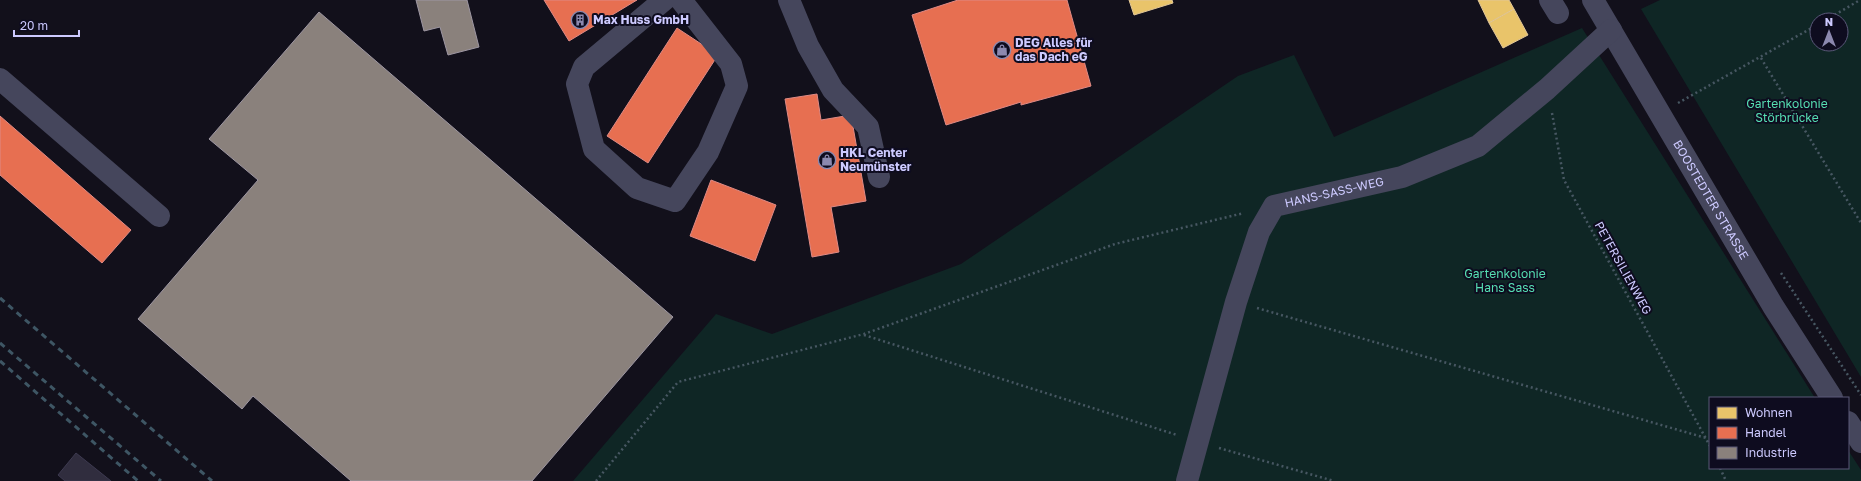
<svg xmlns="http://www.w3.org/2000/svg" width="1861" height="481" viewBox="0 0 1861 481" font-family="'Golos Text',sans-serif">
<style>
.green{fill:#0f2625;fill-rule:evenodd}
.homes{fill:#e9c46a;stroke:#e1c697}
.shops{fill:#e76f51;stroke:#df8a85}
.industry{fill:#8a817c;stroke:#9e97a3}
.building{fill:#302d3e;stroke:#3d3a50}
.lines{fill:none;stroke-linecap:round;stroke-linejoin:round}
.path{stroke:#475762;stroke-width:2.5;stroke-dasharray:2 3;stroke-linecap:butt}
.minor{stroke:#45465c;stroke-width:22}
.rail{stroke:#3e5664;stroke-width:3;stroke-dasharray:6 5;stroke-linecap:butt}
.labels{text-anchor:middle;stroke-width:4;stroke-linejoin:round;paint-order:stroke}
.poi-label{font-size:12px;font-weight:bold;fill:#cdcaff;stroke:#0e0c1f;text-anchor:start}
.park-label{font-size:12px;fill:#56dfb3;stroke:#0e0c1f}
.street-label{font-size:12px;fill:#cdcaff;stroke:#0e0c1f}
</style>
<rect width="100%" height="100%" fill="#12101b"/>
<g class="green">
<path d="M1660 0H1861V377L1641 9ZM1817 20H1841V44H1817Z"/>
<polygon points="1582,28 1815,398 1710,398 1710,468 1848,468 1848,450 1861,470 1861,481 573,481 716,314 772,334 961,264 1238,76 1294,55 1334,137"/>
</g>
<g class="homes">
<polygon points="1129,0 1172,0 1173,3 1134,15"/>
<polygon points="1478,0 1509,0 1514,9 1489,23"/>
<polygon points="1514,9 1528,35 1503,48 1489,23"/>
</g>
<g class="shops">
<polygon points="544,0 637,0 569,41"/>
<polygon points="958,0 1067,0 1091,86 1021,105 1021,102 946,125 912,15"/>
<polygon points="677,28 718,55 648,163 607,136"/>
<polygon points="817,94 821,120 851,115 866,201 831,207 839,252 812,257 785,99"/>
<polygon points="0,116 131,230 102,263 0,175"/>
<polygon points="711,180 776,205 755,261 690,236"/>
</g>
<g class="industry">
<polygon points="416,0 467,0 479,47 448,55 440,27 424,31"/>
<polygon points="319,12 673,317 532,481 351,481 253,396 242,409 138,319 258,180 209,139"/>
</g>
<polygon class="building" points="76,453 111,481 65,481 58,475"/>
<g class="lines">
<g class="path">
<polyline points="1826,20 1860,0"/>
<polyline points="1761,58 1861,223"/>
<polyline points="1678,103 1817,25"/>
<polyline points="1552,113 1564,180 1710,446"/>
<polyline points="1781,273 1861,395"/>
<polyline points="1257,308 1706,438"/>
<polyline points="864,335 1177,435"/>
<polyline points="1219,448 1334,481"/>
<polyline points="1720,468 1726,481"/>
<polyline points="596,481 678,382 864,334 1115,244 1244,213"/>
</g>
<g class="minor">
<polyline points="664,0 584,67 577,84 594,149 637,188 675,201 708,152 737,86 731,64 681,0"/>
<polyline points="789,0 808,46 833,90 868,127 879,177"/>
<polyline points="1550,0 1558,13"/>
<path id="s1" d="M1593 0 1773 306 1832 398"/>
<polyline points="0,79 159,216"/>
<polyline points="1848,422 1861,442"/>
<path id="s2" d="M1187 481 1236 302 1259 232 1274 206 1402 177 1478 146 1547 89 1611 30"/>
</g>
<g class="rail">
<polyline points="0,298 212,481"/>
<polyline points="0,343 161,481"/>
<polyline points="0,361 138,481"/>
</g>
</g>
<defs>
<symbol id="building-ring" viewBox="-11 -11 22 22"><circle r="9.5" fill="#0e0c1f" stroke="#8c89af" stroke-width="1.5"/><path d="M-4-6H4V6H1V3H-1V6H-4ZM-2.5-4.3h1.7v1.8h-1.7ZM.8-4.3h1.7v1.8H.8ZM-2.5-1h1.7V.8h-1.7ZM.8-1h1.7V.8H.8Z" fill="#8c89af"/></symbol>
<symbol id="shop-ring" viewBox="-11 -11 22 22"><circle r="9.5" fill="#0e0c1f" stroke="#8c89af" stroke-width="1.5"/><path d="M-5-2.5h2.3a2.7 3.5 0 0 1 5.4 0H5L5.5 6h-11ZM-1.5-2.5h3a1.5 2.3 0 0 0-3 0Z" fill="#8c89af"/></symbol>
</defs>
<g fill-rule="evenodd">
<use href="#building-ring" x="570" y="10" width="20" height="20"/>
<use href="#shop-ring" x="992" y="40" width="20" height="20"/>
<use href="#shop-ring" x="817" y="150" width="20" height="20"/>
</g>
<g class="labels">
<g class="poi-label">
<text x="593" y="24">Max Huss GmbH</text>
<text x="1015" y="47">DEG Alles für<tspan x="1015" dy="14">das Dach eG</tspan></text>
<text x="840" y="157">HKL Center<tspan x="840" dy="14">Neumünster</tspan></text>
</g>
<g class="park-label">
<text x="1787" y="108">Gartenkolonie<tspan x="1787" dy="14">Störbrücke</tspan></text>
<text x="1505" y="278">Gartenkolonie<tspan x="1505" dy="14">Hans Sass</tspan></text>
</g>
<g class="street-label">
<text dy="4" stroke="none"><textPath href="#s2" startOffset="351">HANS-SASS-WEG</textPath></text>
<text dy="4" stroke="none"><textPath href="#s1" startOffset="232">BOOSTEDTER STRASSE</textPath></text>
<text transform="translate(1623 268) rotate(61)" y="4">PETERSILIENWEG</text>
</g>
</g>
<rect x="1709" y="397" width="140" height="72" fill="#0e0c1f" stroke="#5a5879"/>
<rect x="1717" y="407" width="20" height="12" fill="#e9c46a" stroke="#5a5879"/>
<text x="1745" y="417" font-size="12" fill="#cdcaff">Wohnen</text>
<rect x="1717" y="427" width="20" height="12" fill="#e76f51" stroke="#5a5879"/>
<text x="1745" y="437" font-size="12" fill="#cdcaff">Handel</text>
<rect x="1717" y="447" width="20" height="12" fill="#8a817c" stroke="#5a5879"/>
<text x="1745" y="457" font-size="12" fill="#cdcaff">Industrie</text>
<g transform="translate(1829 32)"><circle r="19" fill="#0e0c1f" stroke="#5a5879"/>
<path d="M0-3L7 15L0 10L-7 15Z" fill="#8c89af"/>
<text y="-6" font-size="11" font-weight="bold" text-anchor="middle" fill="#cdcaff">N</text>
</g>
<path d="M14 30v6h65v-6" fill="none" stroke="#cdcaff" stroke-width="2"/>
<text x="20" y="30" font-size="12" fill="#cdcaff" stroke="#0e0c1f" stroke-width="3" paint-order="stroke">20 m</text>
</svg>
